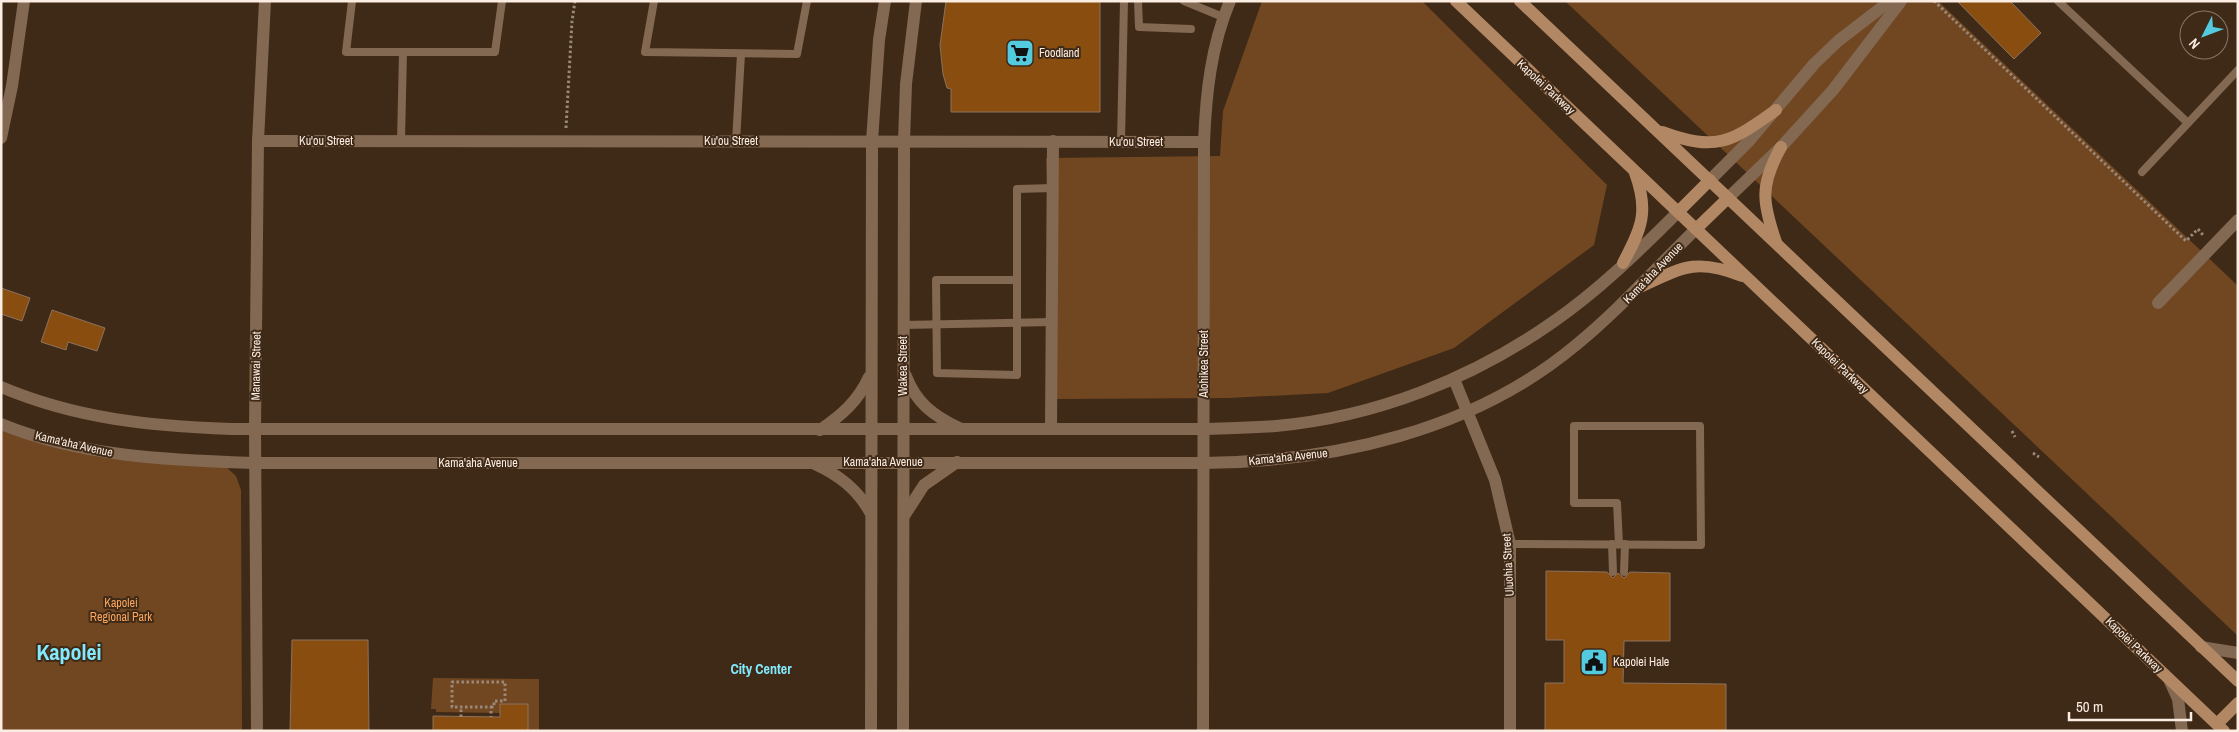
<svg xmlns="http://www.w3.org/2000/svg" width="2239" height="732" viewBox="0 0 2239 732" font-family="'Archivo Narrow',sans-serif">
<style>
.green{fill:#714722}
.building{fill:#894e0f;stroke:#8c725e}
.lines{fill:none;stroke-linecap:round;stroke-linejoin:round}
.path{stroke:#9a8879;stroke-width:3;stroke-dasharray:2.5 2.5;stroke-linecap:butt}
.service{stroke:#836852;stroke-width:8}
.minor{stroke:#836852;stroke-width:12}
.tertiary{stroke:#836852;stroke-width:12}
.secondary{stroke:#b28764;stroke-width:12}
.labels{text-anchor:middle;stroke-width:4;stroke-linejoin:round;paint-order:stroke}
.poi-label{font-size:12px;fill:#fcede2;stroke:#3f2917;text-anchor:start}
.street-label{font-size:12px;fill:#fcede2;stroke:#3f2917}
.park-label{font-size:12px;fill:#fda85d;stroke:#3f2917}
.neighbourhood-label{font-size:14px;font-weight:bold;fill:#82eafc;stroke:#3f2917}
.town-label{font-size:22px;font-weight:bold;fill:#82eafc;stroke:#3f2917}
</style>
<rect width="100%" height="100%" fill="#3f2917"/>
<g class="green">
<polygon points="1262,1 1422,1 1607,185 1594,245 1454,348 1328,393 1228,398 1057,399 1046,158 1220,156 1223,111"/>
<polygon points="1565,1 1938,1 2238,286 2238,636"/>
<polygon points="1,427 18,433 224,465 236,476 241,490 242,731 1,731"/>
<polygon points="433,678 539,679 539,731 528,731 528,704 501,704 500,713 436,712 436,709 431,709"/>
</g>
<g class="building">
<polygon points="946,1 1100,1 1100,112 951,112 951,89 947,88 943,74 940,45"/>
<polygon points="1957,1 2010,1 2041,33 2014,59"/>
<polygon points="1,288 30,298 22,321 1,314"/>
<polygon points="52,310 105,328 97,351 68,342 66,350 41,342"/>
<polygon points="1546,571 1607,572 1613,578 1618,573 1624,578 1630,572 1670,573 1670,641 1624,641 1623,683 1726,684 1726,731 1545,731 1545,683 1564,683 1564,640 1546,640"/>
<polygon points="292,640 368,640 369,731 290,731"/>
<polygon points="500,704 528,704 528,731 433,731 433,716 500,717"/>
</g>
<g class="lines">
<g class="path">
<polyline points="1934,1 2186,241 2198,229 2203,235"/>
<polyline points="566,128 572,21 575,1"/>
<polyline points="2012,431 2015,437"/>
<polyline points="2033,453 2039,457"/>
<polyline points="491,707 494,707 494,701 505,701 505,682 452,682 452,707 491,707 491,717"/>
<polyline points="461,717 461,707"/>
</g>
<g class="service">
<polyline points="352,1 346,52 495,52 502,1"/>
<polyline points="654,1 645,52 797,54 807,1"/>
<polyline points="1138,1 1139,27 1191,29"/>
<polyline points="1184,1 1223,17"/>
<polyline points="2058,1 2188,123"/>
<polyline points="401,141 403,52"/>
<polyline points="736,141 741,54"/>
<polyline points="1121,142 1124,1"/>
<polyline points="2142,172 2238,70"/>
<polyline points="1017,280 936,280 937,373 1017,375 1017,189 1053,188"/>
<polyline points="903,325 1052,322"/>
<polyline points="1510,544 1701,545 1700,426 1574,426 1574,503 1617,503 1619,544"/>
<polyline points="1612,544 1613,572"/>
<polyline points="1624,572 1625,544"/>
</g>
<g class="minor">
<polyline points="1,138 12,86 24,1"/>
<polyline points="258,141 1204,142"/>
<polyline points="1710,180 1748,142 1814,64 1838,41 1890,1"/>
<polyline points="1728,198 1781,147 1833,90 1901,1"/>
<polyline points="2158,303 2238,220"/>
<polyline points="1051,428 1053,141"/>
<polyline points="2201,647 2238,653"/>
<polyline points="2169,679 2178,699 2182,731"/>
<polyline points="257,731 255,429 258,141 265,1"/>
<path d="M1203 731 1204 142C1206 93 1211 46 1230 1"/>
</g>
<g class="tertiary">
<path d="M906 376C916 403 934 416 959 428"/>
<polyline points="1454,379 1495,480 1510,544 1510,731"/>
<path d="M1 387C77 419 150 426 231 429H1204C1228 428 1252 428 1276 426 1375 417 1472 379 1553 322 1598 291 1639 251 1678 212"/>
<path d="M1 424C82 457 169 460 254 463H1203C1334 462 1473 431 1576 345 1619 310 1656 268 1696 229"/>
<path d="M820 430C842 415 858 401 869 377"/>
<path d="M815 464C839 475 857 489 870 512"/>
<polyline points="904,516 924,485 957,462"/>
<polyline points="871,731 872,141 879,40 885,1"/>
<polyline points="903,731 904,141 906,84 916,1"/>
</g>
<g class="secondary">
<polyline points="1456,1 2224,731"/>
<polyline points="1520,1 2238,681"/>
<path d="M1662 132C1717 152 1731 142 1776 110"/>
<polyline points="1678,212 1710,180"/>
<polyline points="1696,229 1728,198"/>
<path d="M1776 242C1762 202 1760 185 1781 147"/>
<path d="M1623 263C1642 228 1649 211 1635 173"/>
<path d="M1640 287C1683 267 1696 258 1742 276"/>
<polyline points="2217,724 2238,703"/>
</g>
</g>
<defs>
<symbol id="supermarket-square" viewBox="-11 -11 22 22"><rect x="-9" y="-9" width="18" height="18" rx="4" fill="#54cade" stroke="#3f2917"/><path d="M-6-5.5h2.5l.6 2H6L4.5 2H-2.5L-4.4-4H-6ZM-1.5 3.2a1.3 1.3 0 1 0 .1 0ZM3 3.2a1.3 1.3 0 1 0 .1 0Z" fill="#111"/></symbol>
<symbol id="civic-square" viewBox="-11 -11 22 22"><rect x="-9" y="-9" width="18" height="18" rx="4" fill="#54cade" stroke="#3f2917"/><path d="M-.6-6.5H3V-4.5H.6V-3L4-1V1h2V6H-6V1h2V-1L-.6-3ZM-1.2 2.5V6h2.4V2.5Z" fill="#111"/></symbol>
</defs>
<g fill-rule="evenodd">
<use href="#supermarket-square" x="1004" y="37" width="32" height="32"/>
<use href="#civic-square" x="1578" y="646" width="32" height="32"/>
</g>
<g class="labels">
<g class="poi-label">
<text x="1039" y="57">Foodland</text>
<text x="1613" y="666">Kapolei Hale</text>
</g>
<g class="street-label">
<text transform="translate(1546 87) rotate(43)" y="4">Kapolei Parkway</text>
<text x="326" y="145">Ku'ou Street</text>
<text x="731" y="145">Ku'ou Street</text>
<text x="1136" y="146">Ku'ou Street</text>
<text transform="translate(1653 273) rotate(-46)" y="4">Kama'aha Avenue</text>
<text transform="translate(1204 364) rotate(-90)" y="4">Alohikea Street</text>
<text transform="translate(256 366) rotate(-89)" y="4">Manawai Street</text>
<text transform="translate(903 366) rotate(-90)" y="4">Wakea Street</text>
<text transform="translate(1840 366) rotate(44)" y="4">Kapolei Parkway</text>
<text transform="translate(74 444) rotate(13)" y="4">Kama'aha Avenue</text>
<text transform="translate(1288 457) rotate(-6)" y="4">Kama'aha Avenue</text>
<text x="883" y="466">Kama'aha Avenue</text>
<text x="478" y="467">Kama'aha Avenue</text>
<text transform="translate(1508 565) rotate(-93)" y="4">Uluohia Street</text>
<text transform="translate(2134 645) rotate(44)" y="4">Kapolei Parkway</text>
</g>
<g class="park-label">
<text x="121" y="607">Kapolei<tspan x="121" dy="14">Regional Park</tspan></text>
</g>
<g class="neighbourhood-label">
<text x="761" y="674">City Center</text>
</g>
<g class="town-label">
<text x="69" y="660">Kapolei</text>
</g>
</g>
<rect width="2239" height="732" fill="none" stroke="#fcede2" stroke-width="5"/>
<g transform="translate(2204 35) rotate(228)"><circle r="24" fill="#3f2917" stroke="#8b7768"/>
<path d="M0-4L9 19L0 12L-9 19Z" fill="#54cade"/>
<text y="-8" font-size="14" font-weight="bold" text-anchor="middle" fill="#fcede2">N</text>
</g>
<path d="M2069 712v8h122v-8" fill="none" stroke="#fcede2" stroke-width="2.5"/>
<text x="2076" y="712" font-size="15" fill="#fcede2" stroke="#3f2917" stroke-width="4" paint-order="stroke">50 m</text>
</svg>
